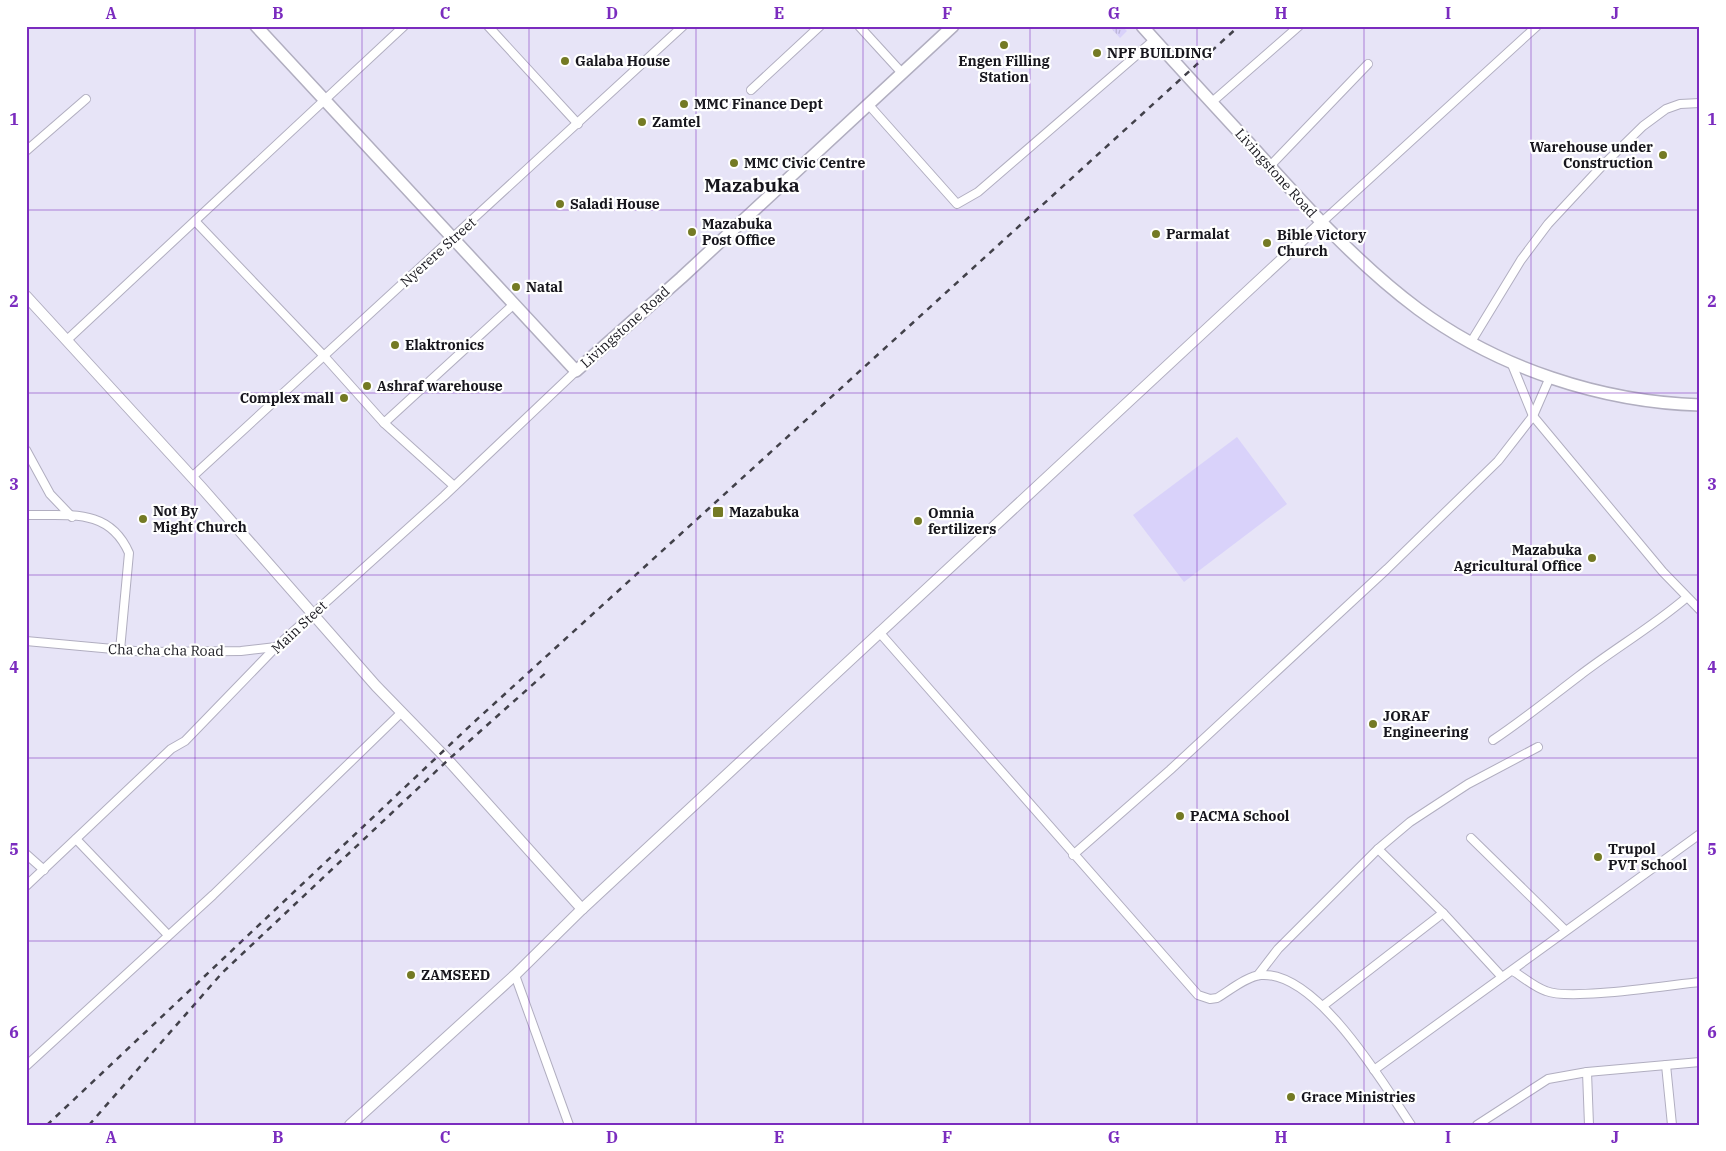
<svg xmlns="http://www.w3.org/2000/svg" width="1726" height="1151" viewBox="0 0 1726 1151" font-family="'IBM Plex Serif',serif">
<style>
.grass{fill:url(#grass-tufts)}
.pitch{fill:#d9d2fa}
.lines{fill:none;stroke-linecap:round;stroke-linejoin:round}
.minor-casing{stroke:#b1aec0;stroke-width:10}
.major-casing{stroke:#b1aec0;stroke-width:12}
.highway-casing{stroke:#b1aec0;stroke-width:14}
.minor{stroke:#fff;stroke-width:8}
.major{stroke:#fff;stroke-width:10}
.highway{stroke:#fff;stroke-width:11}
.rail{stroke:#42414a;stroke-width:2.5;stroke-dasharray:6 6;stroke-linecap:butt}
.grid{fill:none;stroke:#7b2cbf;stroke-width:1;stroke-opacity:0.55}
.poi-dot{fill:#747a24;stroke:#fff;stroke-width:2}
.labels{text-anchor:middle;stroke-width:4.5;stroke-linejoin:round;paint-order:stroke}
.poi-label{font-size:14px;font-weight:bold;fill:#17161d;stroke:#fff;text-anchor:start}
.street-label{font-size:14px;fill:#17161d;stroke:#fff}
.district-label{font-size:19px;font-weight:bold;fill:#17161d;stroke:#fff}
.neatline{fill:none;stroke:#7b2cbf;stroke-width:2}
.grid-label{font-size:16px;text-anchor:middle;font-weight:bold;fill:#7b2cbf}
</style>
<defs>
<pattern id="grass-tufts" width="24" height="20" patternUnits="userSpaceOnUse" patternTransform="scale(1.25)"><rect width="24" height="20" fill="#d9d2fa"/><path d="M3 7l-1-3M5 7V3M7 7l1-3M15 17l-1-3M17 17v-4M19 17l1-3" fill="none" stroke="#bab4d6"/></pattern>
</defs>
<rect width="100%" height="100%" fill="#e7e4f7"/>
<polygon class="grass" points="1109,26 1122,26 1127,31 1120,38"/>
<polygon class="pitch" points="1237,437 1287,504 1184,582 1133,515"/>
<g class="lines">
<defs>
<g id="minor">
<polyline points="488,26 578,124"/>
<polyline points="859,26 902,73"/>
<polyline points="751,90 820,26"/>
<polyline points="1212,102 1299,26"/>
<polyline points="868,104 957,204 978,192 1154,40"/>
<polyline points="26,151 86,99"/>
<polyline points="1270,166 1368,64"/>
<polyline points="195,221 324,356 384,423 514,304"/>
<polyline points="1322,222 1537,26"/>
<polyline points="67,340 404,26"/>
<polyline points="1471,342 1521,260 1548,224 1601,167 1643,126 1666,109 1680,104 1700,103"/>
<polyline points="1511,362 1533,416 1663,572 1700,610"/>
<polyline points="384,423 454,486"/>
<polyline points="26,450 50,494 72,517"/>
<polyline points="192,477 683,26"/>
<path d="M26 515C68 516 109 507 129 553L120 650"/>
<path d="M879 632 1198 995 1210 999 1217 998C1229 991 1247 976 1261 975 1317 971 1383 1083 1411 1125"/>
<polyline points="26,641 146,652 241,651 276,647"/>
<path d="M1493 740C1523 720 1550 698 1579 676 1614 649 1652 627 1686 598"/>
<polyline points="1471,838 1565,930"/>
<polyline points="76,839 168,935"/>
<polyline points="1378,849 1443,913 1502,977"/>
<polyline points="26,854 44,870"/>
<polyline points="1073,855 1170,770 1387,569 1498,461 1533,416 1550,377"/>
<polyline points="26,886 171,749 185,741 276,647 444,496 576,371"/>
<path d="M1513 971C1523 977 1534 987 1546 991 1570 1001 1669 985 1700 982"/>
<polyline points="515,975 569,1125"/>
<polyline points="1258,975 1278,949 1378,849 1410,822 1468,784 1538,747"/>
<polyline points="1324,1005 1443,913"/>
<polyline points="1666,1065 1672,1125"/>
<polyline points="26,1066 213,895 402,712"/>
<polyline points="1374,1070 1700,834"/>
<polyline points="1587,1072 1589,1125"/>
<polyline points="1477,1125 1548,1079 1587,1072 1700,1062"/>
</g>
<g id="major">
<polyline points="26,296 202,488 376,686 448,760 582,909"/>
<polyline points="350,1125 515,975 582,909 1322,222"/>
</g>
<g id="highway">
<polyline points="256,26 576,371 681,278 953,26"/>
<path d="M1142 26C1177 65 1213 104 1249 143 1302 202 1355 262 1418 309 1498 368 1601 402 1700 405"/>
</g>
</defs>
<use href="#minor" class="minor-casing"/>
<use href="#major" class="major-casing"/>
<use href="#highway" class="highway-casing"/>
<use href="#minor" class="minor"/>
<use href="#major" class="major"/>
<use href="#highway" class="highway"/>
<g class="rail">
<polyline points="47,1125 473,723 1239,26"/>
<polyline points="89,1125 222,973 448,760 549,670"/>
</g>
</g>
<path class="grid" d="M195 26V1125M362 26V1125M529 26V1125M696 26V1125M863 26V1125M1030 26V1125M1197 26V1125M1364 26V1125M1531 26V1125M26 210H1700M26 393H1700M26 575H1700M26 758H1700M26 941H1700"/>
<g class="poi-dot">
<circle cx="1004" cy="45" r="5"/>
<circle cx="1097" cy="53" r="5"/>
<circle cx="565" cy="61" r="5"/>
<circle cx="684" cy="104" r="5"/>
<circle cx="642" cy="122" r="5"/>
<circle cx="1663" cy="155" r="5"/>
<circle cx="734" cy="163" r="5"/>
<circle cx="560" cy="204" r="5"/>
<circle cx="692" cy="232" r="5"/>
<circle cx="1156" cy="234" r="5"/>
<circle cx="1267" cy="243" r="5"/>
<circle cx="516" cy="287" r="5"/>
<circle cx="395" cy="345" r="5"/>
<circle cx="367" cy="386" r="5"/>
<circle cx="344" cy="398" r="5"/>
<rect x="712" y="506" width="12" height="12" rx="2.5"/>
<circle cx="143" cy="519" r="5"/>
<circle cx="918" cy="521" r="5"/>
<circle cx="1592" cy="558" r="5"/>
<circle cx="1373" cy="724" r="5"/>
<circle cx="1180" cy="816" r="5"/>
<circle cx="1598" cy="857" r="5"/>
<circle cx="411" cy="975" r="5"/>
<circle cx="1291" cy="1097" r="5"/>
</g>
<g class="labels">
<g class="poi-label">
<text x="1107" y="58">NPF BUILDING</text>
<text x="575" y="66">Galaba House</text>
<text x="1004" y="66" text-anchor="middle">Engen Filling<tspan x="1004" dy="16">Station</tspan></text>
<text x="694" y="109">MMC Finance Dept</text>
<text x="652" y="127">Zamtel</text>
<text x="1653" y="152" text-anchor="end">Warehouse under<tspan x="1653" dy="16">Construction</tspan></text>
<text x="744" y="168">MMC Civic Centre</text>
<text x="570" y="209">Saladi House</text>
<text x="702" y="229">Mazabuka<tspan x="702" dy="16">Post Office</tspan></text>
<text x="1166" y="239">Parmalat</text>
<text x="1277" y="240">Bible Victory<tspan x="1277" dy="16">Church</tspan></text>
<text x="526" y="292">Natal</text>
<text x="405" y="350">Elaktronics</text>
<text x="377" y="391">Ashraf warehouse</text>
<text x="334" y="403" text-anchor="end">Complex mall</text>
<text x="153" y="516">Not By<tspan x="153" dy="16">Might Church</tspan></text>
<text x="729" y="517">Mazabuka</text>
<text x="928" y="518">Omnia<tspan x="928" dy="16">fertilizers</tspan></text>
<text x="1582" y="555" text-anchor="end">Mazabuka<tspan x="1582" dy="16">Agricultural Office</tspan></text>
<text x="1383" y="721">JORAF<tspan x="1383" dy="16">Engineering</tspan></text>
<text x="1190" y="821">PACMA School</text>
<text x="1608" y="854">Trupol<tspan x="1608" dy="16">PVT School</tspan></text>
<text x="421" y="980">ZAMSEED</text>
<text x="1301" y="1102">Grace Ministries</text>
</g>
<g class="street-label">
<text transform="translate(1276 173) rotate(48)" y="5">Livingstone Road</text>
<text transform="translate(438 252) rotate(-42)" y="5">Nyerere Street</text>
<text transform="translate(625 327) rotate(-42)" y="5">Livingstone Road</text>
<text transform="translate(299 627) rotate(-43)" y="5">Main Steet</text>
<text transform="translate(166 650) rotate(1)" y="5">Cha cha cha Road</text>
</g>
<g class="district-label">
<text x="752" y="192">Mazabuka</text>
</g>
</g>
<rect width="1726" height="1151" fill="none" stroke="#ffffff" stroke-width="55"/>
<rect x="28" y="28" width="1670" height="1096" class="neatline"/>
<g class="grid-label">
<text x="111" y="19">A</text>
<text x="278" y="19">B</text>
<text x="445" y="19">C</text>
<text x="612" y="19">D</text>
<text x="779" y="19">E</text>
<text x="947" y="19">F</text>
<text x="1114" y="19">G</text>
<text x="1281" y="19">H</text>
<text x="1448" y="19">I</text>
<text x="1615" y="19">J</text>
<text x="14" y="125">1</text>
<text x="1712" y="125">1</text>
<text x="14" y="307">2</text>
<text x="1712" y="307">2</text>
<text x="14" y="490">3</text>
<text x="1712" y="490">3</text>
<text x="14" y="673">4</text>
<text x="1712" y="673">4</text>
<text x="14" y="855">5</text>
<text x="1712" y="855">5</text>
<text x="14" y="1038">6</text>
<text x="1712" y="1038">6</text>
<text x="111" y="1143">A</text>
<text x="278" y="1143">B</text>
<text x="445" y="1143">C</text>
<text x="612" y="1143">D</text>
<text x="779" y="1143">E</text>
<text x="947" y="1143">F</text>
<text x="1114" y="1143">G</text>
<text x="1281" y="1143">H</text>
<text x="1448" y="1143">I</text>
<text x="1615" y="1143">J</text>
</g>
</svg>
